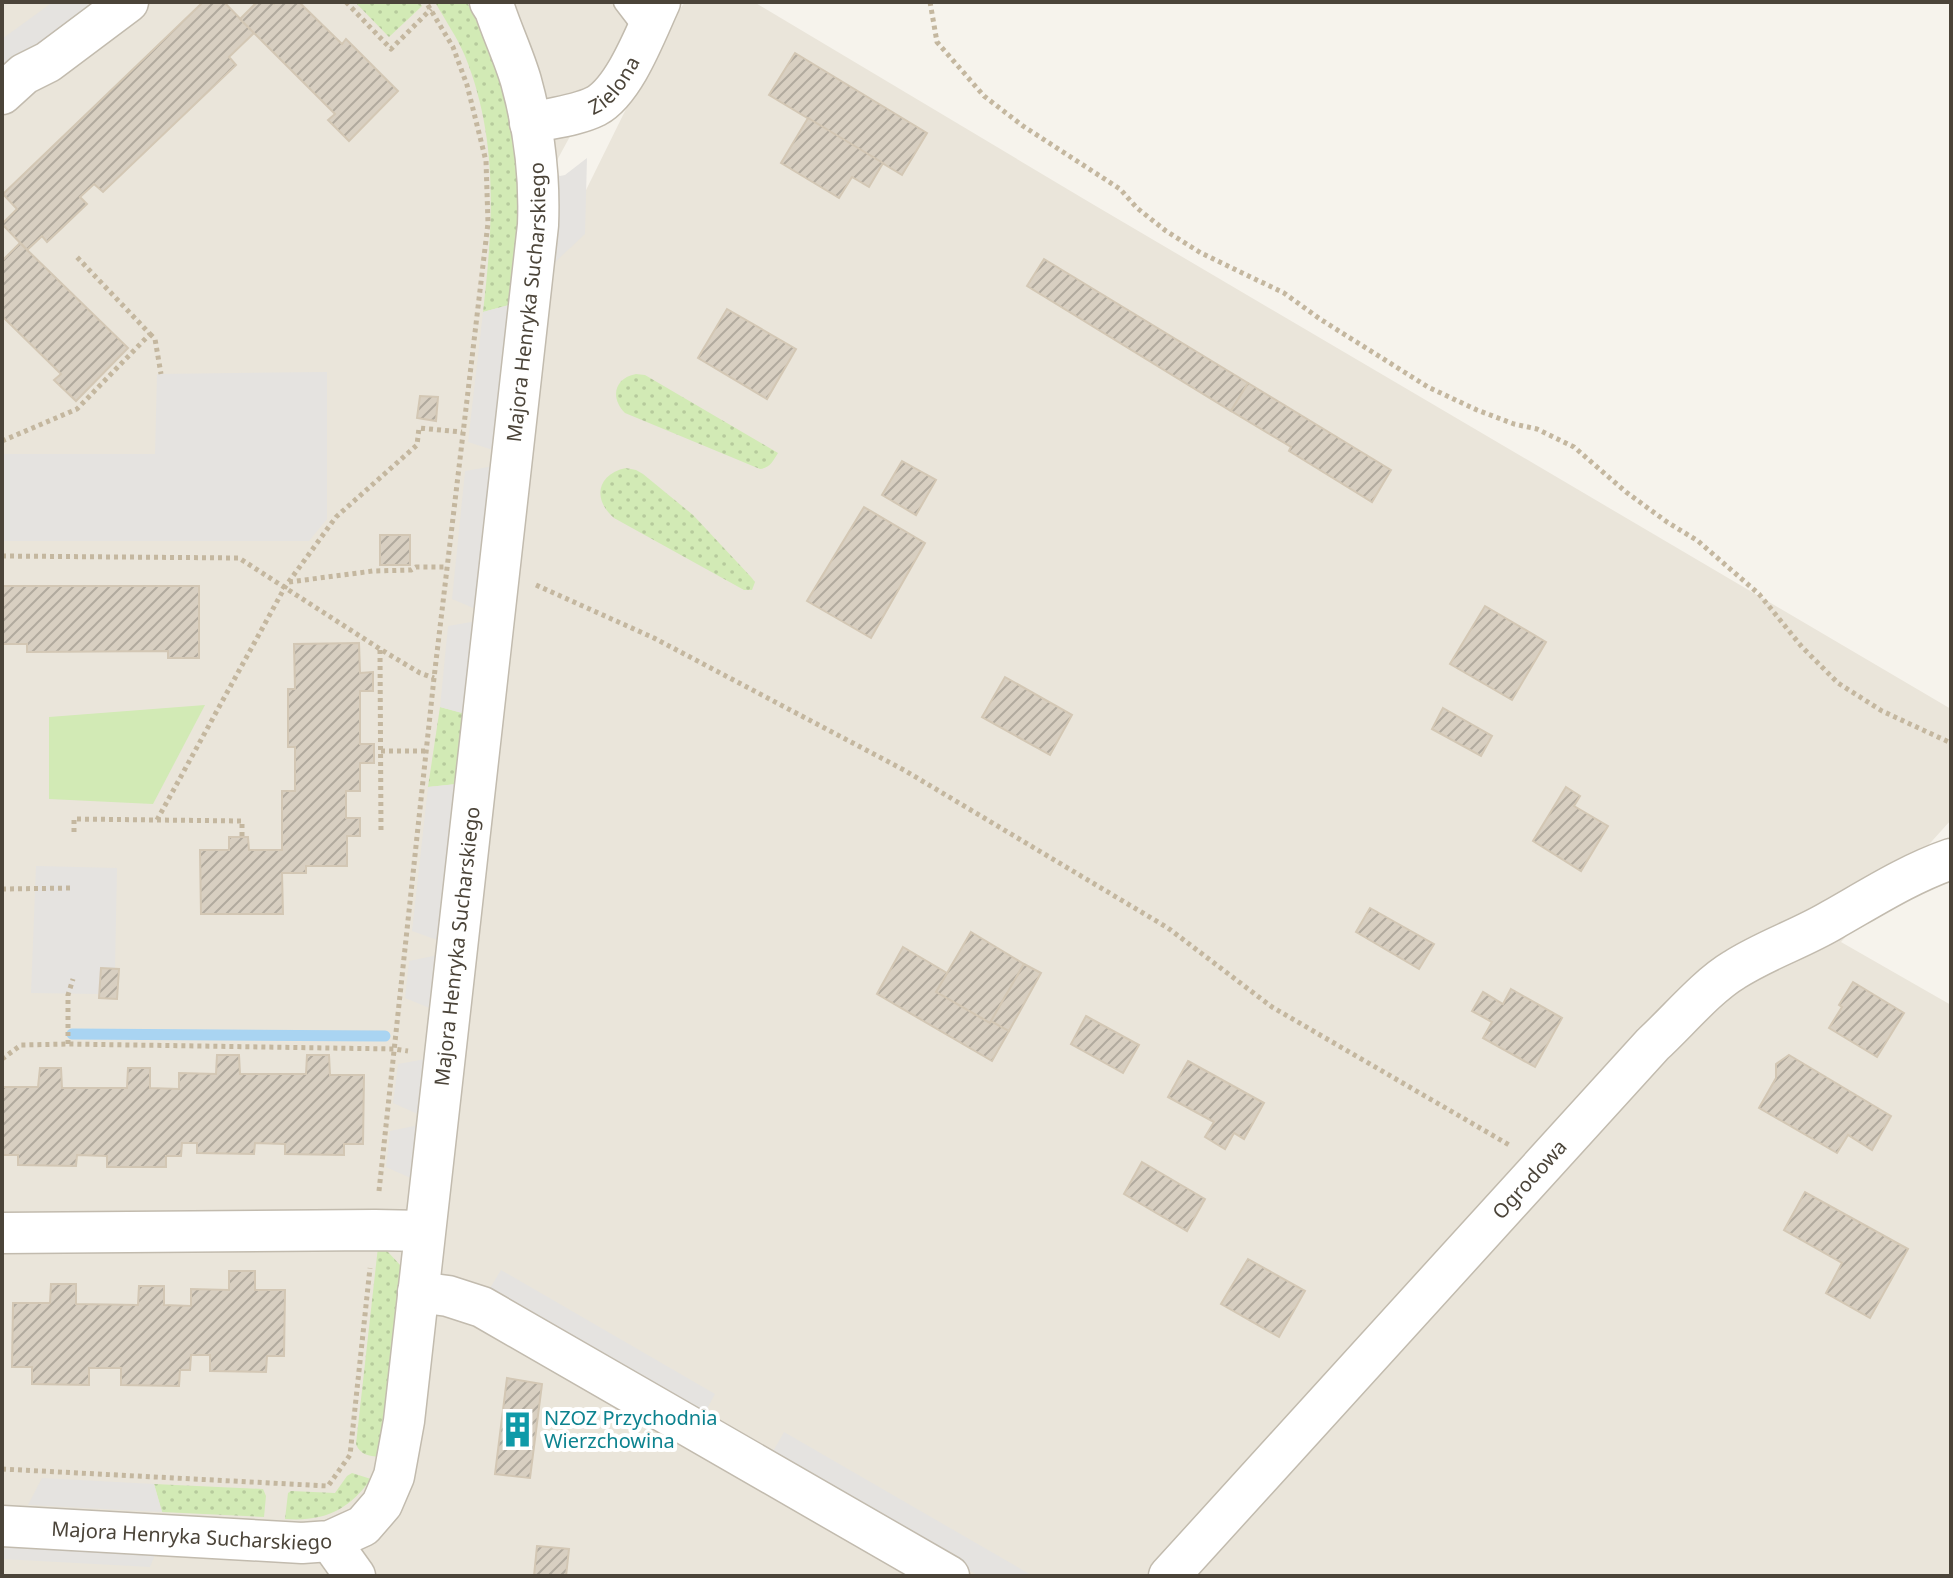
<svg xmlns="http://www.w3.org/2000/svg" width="1953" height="1578" viewBox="0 0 1953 1578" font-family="'Noto Sans',sans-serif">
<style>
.residential{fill:#eae5da}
.grass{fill:url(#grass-dots)}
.park{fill:#d2eab5}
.parking{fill:#e5e3e0}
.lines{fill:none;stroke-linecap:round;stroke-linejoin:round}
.stream{stroke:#a9d4f2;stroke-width:11}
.building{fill:url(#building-hatch);stroke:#d3c7b4;stroke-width:2}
.service-casing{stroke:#c2bbae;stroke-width:23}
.minor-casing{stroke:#c2bbae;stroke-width:43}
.path{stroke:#c4b79f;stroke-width:5;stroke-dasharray:4 4;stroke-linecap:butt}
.service{stroke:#fff;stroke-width:20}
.minor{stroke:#fff;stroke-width:40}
.labels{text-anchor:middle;stroke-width:8;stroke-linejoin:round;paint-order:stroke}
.street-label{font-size:20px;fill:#4b4439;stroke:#fff}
.culture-label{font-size:20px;fill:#0d838f;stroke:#fff;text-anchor:start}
</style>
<defs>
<pattern id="grass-dots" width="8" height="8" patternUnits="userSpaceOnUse" patternTransform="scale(2)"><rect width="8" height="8" fill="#d2eab5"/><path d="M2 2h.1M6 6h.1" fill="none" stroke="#b6ca9c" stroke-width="1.8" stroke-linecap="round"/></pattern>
<pattern id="building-hatch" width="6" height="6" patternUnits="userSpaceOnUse" patternTransform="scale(2)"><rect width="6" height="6" fill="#d8cfc1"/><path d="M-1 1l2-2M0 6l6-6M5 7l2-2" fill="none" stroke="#b1aa9e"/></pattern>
</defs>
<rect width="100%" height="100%" fill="#f6f3ec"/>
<polygon class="residential" points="2,2 643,2 524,221 552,259 664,32 685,2 754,2 1089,202 1951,709 1951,820 1841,942 1951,1005 1951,1576 2,1576"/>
<g class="grass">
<polygon points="355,2 419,2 422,6 389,37"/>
<path d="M435 2H467L491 51 503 84 518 154 520 228 513 304 483 312C493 225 499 140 465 56 457 37 445 20 435 2Z"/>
<path d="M636 374 645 375 778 453C773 461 770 468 760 469L625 413C610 398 614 378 636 374Z"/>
<path d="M626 468 636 470 643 474 693 515 751 577 755 582 752 590H744L614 518C592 499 597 474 626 468Z"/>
<polygon points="440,707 466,714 457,784 428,787"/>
<path d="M378 1247 388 1252 401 1266 383 1440 379 1457C369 1456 360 1455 356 1444Z"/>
<path d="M352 1473 371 1479C349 1510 324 1522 285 1519L288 1493 291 1491 335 1493 347 1476Z"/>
<polygon points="154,1484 263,1489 266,1496 264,1517 162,1512"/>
</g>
<polygon class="park" points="205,705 153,804 49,799 49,717"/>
<g class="parking">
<polygon points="53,2 82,2 91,6 3,71 2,39"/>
<polygon points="587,158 585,234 553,264 555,173 560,176 565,175"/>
<polygon points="513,304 496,451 468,442 483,312"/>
<polygon points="327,372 327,519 309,541 2,541 2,454 155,454 157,374"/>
<polygon points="494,466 478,610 452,599 465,471"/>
<polygon points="477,621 466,714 440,707 448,626"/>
<polygon points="457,784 440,941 412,931 428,787"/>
<polygon points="36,866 117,868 115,969 101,969 99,994 31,993"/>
<polygon points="438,955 432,1009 405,998 409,961"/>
<polygon points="426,1059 420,1115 393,1103 398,1064"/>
<polygon points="419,1125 413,1179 386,1167 390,1131"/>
<polygon points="501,1270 715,1394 702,1418 487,1293"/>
<polygon points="784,1432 1033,1576 979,1576 771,1455"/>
<polygon points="42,1478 154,1484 162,1512 28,1505"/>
<polygon points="2,1544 156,1552 150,1567 2,1559"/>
</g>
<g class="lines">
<polyline class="stream" points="72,1034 385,1036"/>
</g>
<g class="building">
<polygon points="203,2 224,2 254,33 229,57 236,65 103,192 94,184 80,197 87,204 47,242 42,236 27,250 2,224 17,209 3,194"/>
<polygon points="257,2 271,2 274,4 276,2 299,2 342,44 346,39 398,91 349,141 328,120 335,114 240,19"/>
<polygon points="795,53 927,133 902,175 769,95"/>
<polygon points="808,118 883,163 869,187 852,177 839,198 781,163"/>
<polygon points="20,243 128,348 76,401 54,380 61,374 2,316 2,261"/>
<polygon points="1044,259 1248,383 1231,411 1027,286"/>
<polygon points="727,309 796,349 767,399 698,358"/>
<polygon points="1248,383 1391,470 1372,502 1289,451 1291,447 1231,411"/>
<polygon points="420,396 438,397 436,421 417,418"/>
<polygon points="902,461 936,480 916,515 882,495"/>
<polygon points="864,507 925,543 871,638 807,601"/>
<rect x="380" y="535" width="30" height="30"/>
<polygon points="2,586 199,586 199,658 168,658 168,651 27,652 27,644 2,644"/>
<polygon points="1485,606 1546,642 1512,700 1450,664"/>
<polygon points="359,643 360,673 373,672 373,691 360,691 360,744 374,744 374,763 360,763 360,791 346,791 346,818 360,818 360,836 347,836 347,866 306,866 306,873 282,873 283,914 201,914 200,850 229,850 229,837 248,837 249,850 282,850 282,791 295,791 295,747 288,747 288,689 295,689 294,644"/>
<polygon points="1005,677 1072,715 1050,755 982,717"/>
<polygon points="1443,708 1492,736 1481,756 1432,729"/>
<polygon points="1566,787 1580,796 1574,806 1608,826 1581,871 1533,841"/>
<polygon points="1370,908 1434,944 1419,969 1356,932"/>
<polygon points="971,932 1024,964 990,1023 936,992"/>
<polygon points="903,947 947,973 936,992 990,1023 991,1021 1009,1031 992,1061 877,994"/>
<polygon points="1024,964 1041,973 1009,1031 991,1021"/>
<polygon points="101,968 119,969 117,999 99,998"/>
<polygon points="1853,982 1904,1013 1877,1057 1829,1028 1842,1007 1839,1005"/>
<polygon points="1511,989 1562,1018 1535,1067 1483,1038 1492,1022 1472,1011 1483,992 1503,1004"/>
<polygon points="1086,1016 1139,1045 1123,1073 1071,1044"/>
<polygon points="217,1055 239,1055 240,1074 306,1074 307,1055 329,1055 330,1075 364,1075 363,1144 344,1144 344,1155 285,1154 285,1144 255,1143 254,1154 197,1153 197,1143 182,1143 181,1156 166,1156 166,1167 107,1167 107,1156 77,1155 76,1166 18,1165 18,1155 2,1155 2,1087 38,1087 40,1068 61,1068 62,1088 127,1088 128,1068 150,1068 150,1088 179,1089 179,1073 216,1074"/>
<polygon points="1789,1055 1891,1116 1872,1150 1848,1135 1837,1153 1759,1108 1776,1078 1776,1064"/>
<polygon points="1188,1061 1264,1103 1244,1139 1234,1133 1225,1149 1205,1137 1214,1122 1168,1097"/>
<polygon points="1142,1162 1205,1199 1187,1231 1124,1194"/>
<polygon points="1805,1192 1908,1249 1870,1318 1826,1293 1842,1263 1784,1230"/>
<polygon points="1248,1259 1305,1291 1279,1337 1221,1304"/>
<polygon points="229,1271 255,1271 255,1290 285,1290 284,1356 267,1356 266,1372 210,1371 210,1355 191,1355 190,1370 180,1370 179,1386 121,1385 121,1368 89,1368 89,1385 32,1384 32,1367 12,1367 13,1303 50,1303 51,1284 76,1284 76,1304 138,1305 139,1286 164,1286 164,1305 191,1306 191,1289 229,1290"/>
<polygon points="507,1378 542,1384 530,1478 495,1474"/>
<polygon points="537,1546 569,1549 566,1576 534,1576"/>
</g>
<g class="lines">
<defs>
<polyline id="service" points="624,2 647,32"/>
<g id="minor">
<polyline points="2,94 24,74 48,62 128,2"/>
<path id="s1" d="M530 123C551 118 576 116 596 106 625 90 646 32 660 2"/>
<polyline points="2,1233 375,1230 424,1231"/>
<polyline points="418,1292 448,1296 482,1307 949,1576"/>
<path id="s2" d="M2 1526 302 1543 330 1541 363 1526 382 1504 394 1476 404 1421 538 225C540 177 534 128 521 81 514 57 503 34 495 10L490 2"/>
<polyline points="330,1541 355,1576"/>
<path id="s3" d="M1169 1576 1653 1044C1677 1022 1707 986 1734 970 1765 950 1800 939 1832 920 1871 898 1908 874 1951 859"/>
</g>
</defs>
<use href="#service" class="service-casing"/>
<use href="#minor" class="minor-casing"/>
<g class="path">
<polyline points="346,2 391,49 431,9"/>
<polyline points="930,2 937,42 984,96 1023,126 1120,189 1137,208 1166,231 1201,253 1284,293 1320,319 1428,387 1477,410 1514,424 1537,429 1574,447 1626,492 1667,522 1698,541 1759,594 1802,647 1838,683 1882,711 1951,743"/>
<polyline points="150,334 155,339 161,374"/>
<polyline points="2,441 77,409 150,334 75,255"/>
<polyline points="2,556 239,558 380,649 420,673 434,678"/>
<polyline points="289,582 373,571 411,570 416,567 446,567"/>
<polyline points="536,585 654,638 904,770 1168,928 1272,1007 1511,1146"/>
<polyline points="380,650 381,832"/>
<polyline points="381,751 426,751"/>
<polyline points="157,820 285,587 336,517 417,445 419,428 462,432"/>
<polyline points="74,832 74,819 242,821 242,837"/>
<polyline points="2,889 74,888"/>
<polyline points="68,1044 68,995 73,979"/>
<polyline points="2,1059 21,1045 68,1044 394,1049 408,1051"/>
<polyline points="379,1191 434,678 488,223 486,161 467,85 453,47 426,2"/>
<polyline points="2,1469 328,1486 350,1455 370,1268"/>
</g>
<use href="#service" class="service"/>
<use href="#minor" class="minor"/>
</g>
<defs>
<symbol id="building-bare" viewBox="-9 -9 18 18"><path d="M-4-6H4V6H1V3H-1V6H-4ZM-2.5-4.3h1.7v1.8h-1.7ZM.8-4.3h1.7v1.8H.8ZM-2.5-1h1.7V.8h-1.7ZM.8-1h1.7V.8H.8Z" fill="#0f9aa8" stroke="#fff" stroke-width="2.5" paint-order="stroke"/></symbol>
</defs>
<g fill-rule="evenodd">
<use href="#building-bare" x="492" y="1404" width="51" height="51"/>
</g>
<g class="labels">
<g class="street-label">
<text dy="7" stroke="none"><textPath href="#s1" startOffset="96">Zielona</textPath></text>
<text dy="7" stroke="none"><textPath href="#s2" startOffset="1606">Majora Henryka Sucharskiego</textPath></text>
<text dy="7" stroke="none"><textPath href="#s2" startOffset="958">Majora Henryka Sucharskiego</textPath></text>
<text dy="7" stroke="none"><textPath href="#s3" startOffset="536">Ogrodowa</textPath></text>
<text dy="7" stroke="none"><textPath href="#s2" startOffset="190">Majora Henryka Sucharskiego</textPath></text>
</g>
<g class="culture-label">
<text x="544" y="1425">NZOZ Przychodnia<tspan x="544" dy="23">Wierzchowina</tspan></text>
</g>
</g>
<rect width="1953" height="1578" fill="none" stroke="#4b4439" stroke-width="8"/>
</svg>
